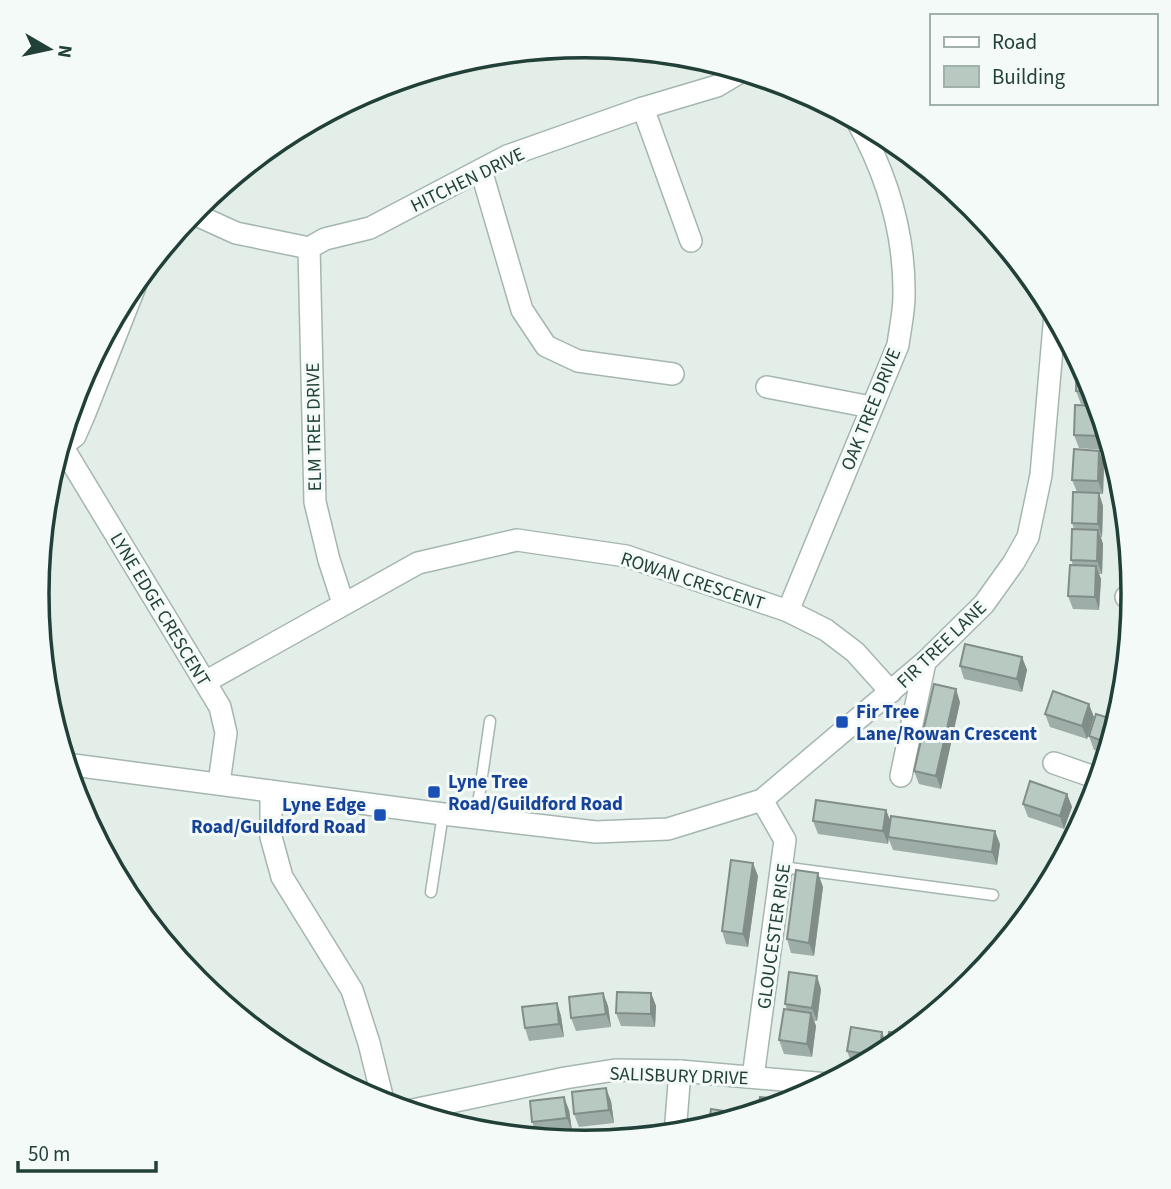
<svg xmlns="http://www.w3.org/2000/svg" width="1171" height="1189" viewBox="0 0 1171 1189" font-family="'Source Sans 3',sans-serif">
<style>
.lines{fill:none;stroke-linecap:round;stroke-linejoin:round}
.service-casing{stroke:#a5b6b0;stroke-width:13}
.minor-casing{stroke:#a5b6b0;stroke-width:24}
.service{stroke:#fff;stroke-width:10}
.minor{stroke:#fff;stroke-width:21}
.wall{fill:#9eada7}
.shaded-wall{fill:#818d88}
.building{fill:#b8c9c2;stroke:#818d88;stroke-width:2}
.transit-dot{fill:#1a4fb4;stroke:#f4faf7;stroke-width:2.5}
.labels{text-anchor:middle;stroke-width:6;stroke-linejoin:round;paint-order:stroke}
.street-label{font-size:19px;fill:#214038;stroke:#f4faf7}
.transit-label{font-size:19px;font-weight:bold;fill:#164399;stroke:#f4faf7;text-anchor:start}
.rim{fill:none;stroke:#214038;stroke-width:3.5}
</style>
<rect width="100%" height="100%" fill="#e3eee9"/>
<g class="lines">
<defs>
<g id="service">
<polyline points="476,818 490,721"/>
<polyline points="782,867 993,895"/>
<polyline points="431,892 443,814"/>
</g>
<g id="minor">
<polyline points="643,108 691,241"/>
<polyline points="481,170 522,310 546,346 578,361 673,374"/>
<polyline points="192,213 236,233 309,248 325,239 370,228 507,156 643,108 717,86 742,71"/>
<polyline points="309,248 315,502 329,560 343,603"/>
<polyline points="767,387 871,407"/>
<polyline points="62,446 75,436 85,413 138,279"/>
<polyline points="60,447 62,446 220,707 226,733 219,783"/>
<polyline points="1126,597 1134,600"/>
<path d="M788 611 898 345C900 329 904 312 904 296 905 234 887 175 857 121"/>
<polyline points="205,682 418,563 517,540 626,556 788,611 826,630 855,652 891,692"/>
<polyline points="1054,763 1100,779"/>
<polyline points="66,764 443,814 596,832 668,829 762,800 925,662 984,604 1014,562 1028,537 1041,475 1055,314"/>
<polyline points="901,776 925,662"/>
<polyline points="271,791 271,837 282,877 352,990 369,1043 384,1104"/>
<polyline points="753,1077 785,840 762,800"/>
<polyline points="408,1111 565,1078 615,1070 680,1071 828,1084"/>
<polyline points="675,1134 680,1071"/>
</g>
</defs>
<use href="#service" class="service-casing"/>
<use href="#minor" class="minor-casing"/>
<use href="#service" class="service"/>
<use href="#minor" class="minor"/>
</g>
<g class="wall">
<polygon points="1093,385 1099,405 1081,404 1076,391"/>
<polygon points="1099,406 1105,450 1079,448 1074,435"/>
<polygon points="1104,464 1103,494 1099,494 1103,506 1102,537 1101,537 1103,544 1102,574 1099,574 1101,579 1099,610 1073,609 1068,596 1073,565 1071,560 1074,529 1072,523 1077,492 1072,480"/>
<polygon points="1130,640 1127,668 1124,659"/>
<polygon points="1022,657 1027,670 1022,692 964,679 960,666"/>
<polygon points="960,702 941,789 919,784 914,771"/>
<polygon points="1045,714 1094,717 1087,739 1050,727"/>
<polygon points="1118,721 1108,754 1094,750 1089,736"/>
<polygon points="1067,794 1072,807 1064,829 1028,817 1023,804"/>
<polygon points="1092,805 1082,825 1078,814"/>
<polygon points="886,810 890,820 1000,844 997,865 893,850 889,840 888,844 818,834 813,821"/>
<polygon points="758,876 748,947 726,944 722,931"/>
<polygon points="823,887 814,956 791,953 787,939"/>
<polygon points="821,989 817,1021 814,1021 816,1026 812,1057 784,1054 779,1040 787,1009 785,1004"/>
<polygon points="603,993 608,1006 611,1027 576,1031 571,1018"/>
<polygon points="651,993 656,1006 655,1027 621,1026 616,1013"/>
<polygon points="557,1003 561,1016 564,1037 529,1041 525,1028"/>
<polygon points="847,1051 886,1053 863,1066 852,1064"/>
<polygon points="611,1101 614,1123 579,1127 574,1114"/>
<polygon points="569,1110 572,1131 537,1135 532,1122"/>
</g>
<g class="shaded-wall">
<polygon points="1101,413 1106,428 1105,450 1100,436"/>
<polygon points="1099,451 1104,464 1103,494 1098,481"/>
<polygon points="1099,493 1103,506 1102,537 1098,524"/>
<polygon points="1098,530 1103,544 1102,574 1097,561"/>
<polygon points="1096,566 1101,579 1099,610 1095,597"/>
<polygon points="1022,657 1027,670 1022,692 1017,679"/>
<polygon points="956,689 960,702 941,789 936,776"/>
<polygon points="1089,704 1094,717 1087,739 1082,726"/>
<polygon points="1067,794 1072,807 1064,829 1060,816"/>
<polygon points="886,810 891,823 888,837 888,844 883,831"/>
<polygon points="995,831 1000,844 997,865 992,852"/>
<polygon points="753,863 758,876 748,947 743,934"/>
<polygon points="818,873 823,887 814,956 809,943"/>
<polygon points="817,976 821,989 817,1021 812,1008"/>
<polygon points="603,993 608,1006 611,1027 606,1014"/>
<polygon points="651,993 656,1006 655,1027 651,1014"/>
<polygon points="557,1003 561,1016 564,1037 559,1024"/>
<polygon points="811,1013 816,1026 812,1057 807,1044"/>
<polygon points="882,1032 887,1045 886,1053 879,1057"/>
<polygon points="606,1088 611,1101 614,1123 609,1110"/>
<polygon points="564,1097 569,1110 572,1131 567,1118"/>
</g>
<g class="building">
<polygon points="1077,360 1080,361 1093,385 1095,392 1076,391"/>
<polygon points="1075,405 1099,406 1101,413 1100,436 1074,435"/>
<polygon points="1074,449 1099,451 1098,481 1072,480"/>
<polygon points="1073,492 1099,493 1098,524 1072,523"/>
<polygon points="1072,529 1098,530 1097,561 1071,560"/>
<polygon points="1070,565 1096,566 1095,597 1068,596"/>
<polygon points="1130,640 1128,660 1124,659"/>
<polygon points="965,644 1022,657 1017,679 960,666"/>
<polygon points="934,684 956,689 936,776 914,771"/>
<polygon points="1053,691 1089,704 1082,726 1045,714"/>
<polygon points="1096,714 1118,721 1111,744 1089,736"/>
<polygon points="1030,781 1067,794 1060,816 1023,804"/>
<polygon points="1085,792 1095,795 1092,805 1086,817 1078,814"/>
<polygon points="816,800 886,810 883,831 813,821"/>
<polygon points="891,816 995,831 992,852 888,837"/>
<polygon points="731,860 753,863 743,934 722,931"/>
<polygon points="796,870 818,873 809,943 787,939"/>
<polygon points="789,972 817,976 812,1008 785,1004"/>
<polygon points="617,992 651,993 651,1014 616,1013"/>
<polygon points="603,993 606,1014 571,1018 569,997"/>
<polygon points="557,1003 559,1024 525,1028 522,1007"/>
<polygon points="784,1009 811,1013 807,1044 779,1040"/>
<polygon points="851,1027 882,1032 879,1056 847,1051"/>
<polygon points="889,1032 910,1035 886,1053"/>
<polygon points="606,1088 609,1110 574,1114 572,1092"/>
<polygon points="564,1097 567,1118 532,1122 530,1101"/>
<polygon points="760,1097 781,1099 781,1106 758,1113"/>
<polygon points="711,1109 745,1114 745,1117 708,1128"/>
</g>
<g class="transit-dot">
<rect x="835" y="715" width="14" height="14" rx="3.5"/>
<rect x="427" y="785" width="14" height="14" rx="3.5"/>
<rect x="373" y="808" width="14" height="14" rx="3.5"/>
</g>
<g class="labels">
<g class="street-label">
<text transform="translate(467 179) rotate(-26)" y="7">HITCHEN DRIVE</text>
<text transform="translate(870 409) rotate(-68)" y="7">OAK TREE DRIVE</text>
<text transform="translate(313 427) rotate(-91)" y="7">ELM TREE DRIVE</text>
<text transform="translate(693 580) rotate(18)" y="7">ROWAN CRESCENT</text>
<text transform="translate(161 609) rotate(59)" y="7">LYNE EDGE CRESCENT</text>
<text transform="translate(941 644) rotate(-44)" y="7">FIR TREE LANE</text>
<text transform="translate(773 936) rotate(-82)" y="7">GLOUCESTER RISE</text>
<text transform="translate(679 1075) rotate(2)" y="7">SALISBURY DRIVE</text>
</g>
<g class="transit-label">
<text x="856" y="718">Fir Tree<tspan x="856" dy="22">Lane/Rowan Crescent</tspan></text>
<text x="448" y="788">Lyne Tree<tspan x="448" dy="22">Road/Guildford Road</tspan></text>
<text x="366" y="811" text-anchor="end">Lyne Edge<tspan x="366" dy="22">Road/Guildford Road</tspan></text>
</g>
</g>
<path d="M0 0H1171V1189H0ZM49 594a536 536 0 1 1 1072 0a536 536 0 1 1-1072 0Z" fill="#f4faf7" fill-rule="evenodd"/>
<path class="rim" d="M49 594a536 536 0 1 1 1072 0a536 536 0 1 1-1072 0Z"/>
<rect x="930" y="14" width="228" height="91" fill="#f4faf7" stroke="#a0b0ab" stroke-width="2"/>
<rect x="944" y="37" width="35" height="10" fill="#ffffff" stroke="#a0b0ab" stroke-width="2"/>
<text x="992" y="49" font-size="21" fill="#214038">Road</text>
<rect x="944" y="66" width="35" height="21" fill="#b8c9c2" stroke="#a0b0ab" stroke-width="2"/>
<text x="992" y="84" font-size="21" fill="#214038">Building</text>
<g transform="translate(49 49) rotate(99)" stroke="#f4faf7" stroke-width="5" paint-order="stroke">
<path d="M0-5L12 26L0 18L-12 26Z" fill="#214038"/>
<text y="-10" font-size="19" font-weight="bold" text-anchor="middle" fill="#214038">N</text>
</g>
<path d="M18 1161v10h138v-10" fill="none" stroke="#214038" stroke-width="3.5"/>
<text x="28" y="1161" font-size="21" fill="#214038" stroke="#f4faf7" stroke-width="5" paint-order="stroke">50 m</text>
</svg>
